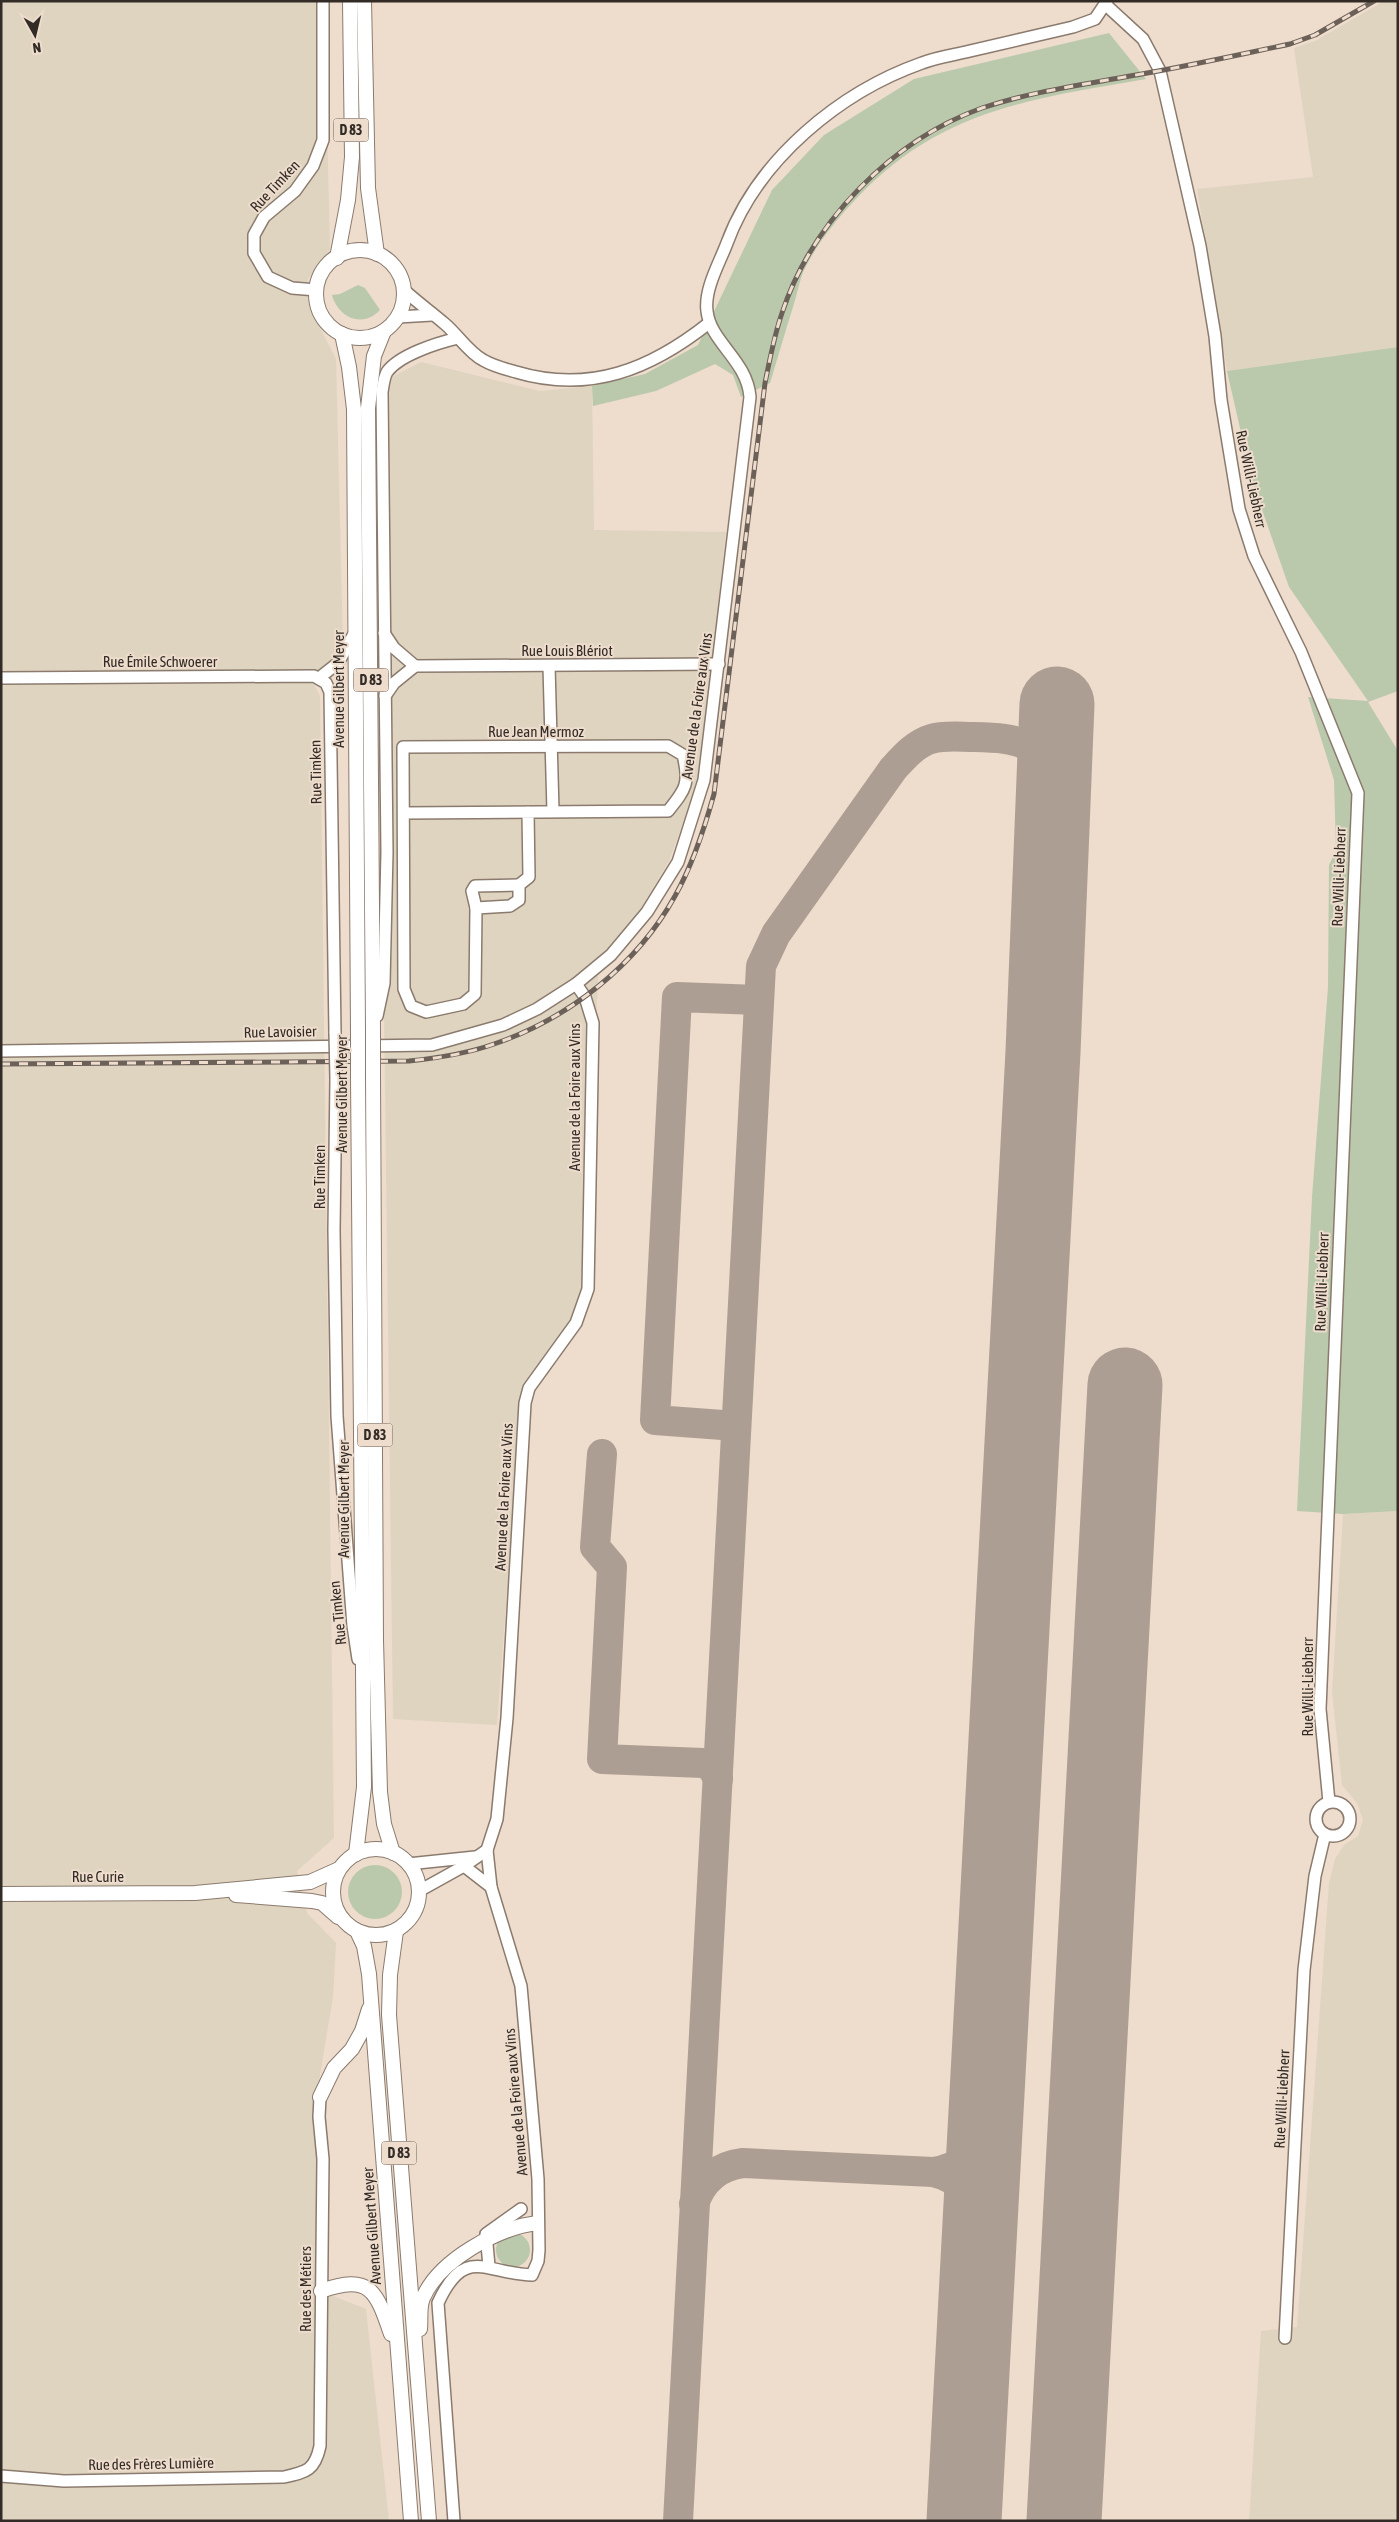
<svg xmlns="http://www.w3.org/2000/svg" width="1399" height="2522" viewBox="0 0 1399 2522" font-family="'Asap Condensed',sans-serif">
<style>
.industrial{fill:#dfd4c0}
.green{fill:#bac9ab}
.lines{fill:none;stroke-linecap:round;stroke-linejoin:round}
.taxiway{stroke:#ad9e93;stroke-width:30}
.runway{stroke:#ad9e93;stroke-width:75}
.minor-casing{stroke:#8b7b6e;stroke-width:14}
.major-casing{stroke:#8b7b6e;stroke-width:16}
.minor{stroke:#fff;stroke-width:11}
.major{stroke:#fff;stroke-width:14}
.rail-casing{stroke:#6c6159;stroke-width:5}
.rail{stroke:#eedccd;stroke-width:3;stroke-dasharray:9;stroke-linecap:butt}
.minor-bridge-casing{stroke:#8b7b6e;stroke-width:14;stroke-linecap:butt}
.major-bridge-casing{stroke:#8b7b6e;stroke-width:16;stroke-linecap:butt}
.minor-bridge{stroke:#fff;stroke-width:11}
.major-bridge{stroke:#fff;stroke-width:14}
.labels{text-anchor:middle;stroke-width:4;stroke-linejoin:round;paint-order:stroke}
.shield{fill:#eedccd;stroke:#6b6158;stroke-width:1}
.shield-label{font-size:14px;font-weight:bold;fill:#332c26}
.street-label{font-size:15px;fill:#332c26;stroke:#eedccd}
</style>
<rect width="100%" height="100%" fill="#eedccd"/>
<g class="industrial">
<polygon points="1,1 324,1 330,249 308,279 309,306 336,359 343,646 313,682 320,696 334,1838 297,1871 307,1913 336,1943 333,1997 318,2087 318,2290 366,2309 389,2521 1,2521"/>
<polygon points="1384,1 1398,1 1398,347 1227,371 1197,189 1313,177 1294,48 1315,41"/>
<polygon points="421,362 540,391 592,386 594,530 726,532 700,778 669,861 640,910 599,960 584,1280 575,1317 522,1390 497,1725 393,1719 384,1010 392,953 385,412 392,377"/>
<polygon points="1398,1511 1398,2521 1249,2521 1261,2331 1297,2327 1329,1883 1335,1859 1344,1845 1358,1836 1363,1820 1357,1803 1342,1785 1332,1692 1343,1514"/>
</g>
<g class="green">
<path d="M1109 33 1146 79C1032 99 939 109 855 200 836 220 817 244 804 270 799 282 797 295 793 307 785 332 778 357 770 383L741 397 733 375 715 364 656 391 593 406 592 386 645 374 698 345 772 190 824 135 914 79Z"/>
<path d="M358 285 365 288 380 310C362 329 338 317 332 295L340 294Z"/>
<polygon points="1398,347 1398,691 1368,702 1398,751 1398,1511 1343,1514 1297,1511 1312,1197 1328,987 1329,865 1336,851 1334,780 1308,697 1368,701 1289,587 1252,481 1227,371"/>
<circle cx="375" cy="1892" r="27"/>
<circle cx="513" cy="2250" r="17"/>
</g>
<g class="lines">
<g class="taxiway">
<polyline points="736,1426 655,1420 677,997 758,1000"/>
<polyline points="602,1454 595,1547 612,1567 602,1759 703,1763 712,1767 718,1779"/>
<path d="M933 2172C962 2168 975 2153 984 2126"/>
<path d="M694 2204C702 2180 718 2166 743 2163L933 2172C962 2179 972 2196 979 2224"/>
<path d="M678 2521 761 966 776 934 893 769C904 757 915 744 931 739 944 735 960 737 974 737 1019 738 1045 741 1054 792"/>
</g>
<g class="runway">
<polyline points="964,2521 1043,1052 1057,704"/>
<polyline points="1064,2521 1125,1385"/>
</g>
<defs>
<g id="minor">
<polyline points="1106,5 1143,39 1160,71 1200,246 1215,336 1221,400 1239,509 1254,556 1301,652 1358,793 1320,1709 1329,1802"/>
<polyline points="317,290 292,288 268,277 254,253 254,235 264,217 295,191 313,166 323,140 323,1"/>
<path d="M404 290C417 302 431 312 445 324 458 335 468 352 483 360 493 366 505 369 516 372 590 394 651 369 709 323"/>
<polyline points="398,317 432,315"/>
<polyline points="384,633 394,648 415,666"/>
<polyline points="415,666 719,664"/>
<polyline points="549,666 553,811"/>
<polyline points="1,678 314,676 326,683 330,692 335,1033"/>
<polyline points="319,678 338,663 355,632"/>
<polyline points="385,696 394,683 415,666"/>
<path d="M404 813 668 811C686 789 690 783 683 755L668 746 403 747 404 989 411 1006 426 1012 463 1004 475 994 476 908 510 906 519 900V885L529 877 528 812"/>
<polyline points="476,908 472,891 475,886 519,885"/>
<path d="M377 1016 384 983 387 852 382 392C383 386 384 377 387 372 399 355 437 343 458 338"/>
<path d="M1 1051 432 1045 503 1025 537 1009 576 984 611 955 647 912 678 862 704 780 750 397C747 360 710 342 707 311 704 289 720 262 727 243 758 159 840 92 922 63 937 57 954 55 970 51 1004 43 1039 35 1073 27L1095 19 1107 1"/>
<polyline points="336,1079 334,1230 337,1416 353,1626 358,1659"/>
<circle cx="1333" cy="1819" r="17"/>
<polyline points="408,1864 475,1857"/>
<polyline points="464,1866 491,1887"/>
<polyline points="419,1891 464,1866 487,1850 497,1819 507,1718 525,1403 529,1388 576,1323 588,1289 593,1023 585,997 576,984"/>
<polyline points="489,2266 486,2234 521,2209"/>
<polyline points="1285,2338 1304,1970 1315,1876 1325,1834"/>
<path d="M1 2476 64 2481 284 2477C307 2472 315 2470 320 2446L323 2159 319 2117 320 2097"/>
<path d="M454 2521 438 2303C465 2244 486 2274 532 2275L538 2261 539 2250 538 2179 521 1986 491 1887 487 1850"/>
</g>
<g id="major">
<polyline points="364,1 368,188 377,254"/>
<circle cx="360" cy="294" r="44"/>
<polyline points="337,258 348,200 352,157 350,1"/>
<polyline points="342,334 349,367 354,409 358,1032"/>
<polyline points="373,1032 368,408 374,356 384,331"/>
<polyline points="373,1078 376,1640 380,1792 384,1824 393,1853"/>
<circle cx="376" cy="1892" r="43"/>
<polyline points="356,1854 364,1787 358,1078"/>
<polyline points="1,1894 195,1893 310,1882 339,1869"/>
<polyline points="236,1895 312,1901 322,1903 338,1917"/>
<polyline points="357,1931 364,1946 369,1974 411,2521"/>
<polyline points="396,1931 390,1975 389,2015 429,2521"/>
<polyline points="320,2097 334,2068 352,2049 362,2031 369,2009"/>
<path d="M321 2291C370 2274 376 2290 391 2334"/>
<path d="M420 2329C421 2319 419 2307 423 2298 439 2260 498 2228 537 2223"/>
</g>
</defs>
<use href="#minor" class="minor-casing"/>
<use href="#major" class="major-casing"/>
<use href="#minor" class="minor"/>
<use href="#major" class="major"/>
<defs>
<path id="rail" d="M1 1064 409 1061C438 1058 466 1054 494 1044 568 1019 637 965 675 896 693 864 704 830 714 794L765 383C770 359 774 336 782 313 812 222 892 140 982 108 1030 92 1081 85 1130 76 1184 67 1237 55 1290 44L1315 35 1374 1"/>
</defs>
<use href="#rail" class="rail-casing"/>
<use href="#rail" class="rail"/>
<defs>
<polyline id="minor-bridge" points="335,1033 336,1079"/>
<g id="major-bridge">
<polyline points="358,1032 358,1078"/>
<polyline points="373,1078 373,1032"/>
</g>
</defs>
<use href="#minor-bridge" class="minor-bridge-casing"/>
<use href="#major-bridge" class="major-bridge-casing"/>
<use href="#minor-bridge" class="minor-bridge"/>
<use href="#major-bridge" class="major-bridge"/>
</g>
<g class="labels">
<g class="shield">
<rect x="333.5" y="118.5" width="35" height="23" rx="4"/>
<rect x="353.5" y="668.5" width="35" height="23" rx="4"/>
<rect x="357.5" y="1423.5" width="35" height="23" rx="4"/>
<rect x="381.5" y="2141.5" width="35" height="23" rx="4"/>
</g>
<g class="shield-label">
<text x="351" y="135">D 83</text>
<text x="371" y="685">D 83</text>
<text x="375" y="1440">D 83</text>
<text x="399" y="2158">D 83</text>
</g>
<g class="street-label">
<text transform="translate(275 186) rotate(-47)" y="5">Rue Timken</text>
<text transform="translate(1251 479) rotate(78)" y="5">Rue Willi-Liebherr</text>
<text x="567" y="656">Rue Louis Blériot</text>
<text x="160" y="667">Rue Émile Schwoerer</text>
<text transform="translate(339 689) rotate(-90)" y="5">Avenue Gilbert Meyer</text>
<text transform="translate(697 706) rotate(-82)" y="5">Avenue de la Foire aux Vins</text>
<text x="536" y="737">Rue Jean Mermoz</text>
<text transform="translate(316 772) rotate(-91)" y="5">Rue Timken</text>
<text transform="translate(1339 877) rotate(-88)" y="5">Rue Willi-Liebherr</text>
<text transform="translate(280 1032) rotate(-1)" y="5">Rue Lavoisier</text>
<text transform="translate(342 1094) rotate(-90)" y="5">Avenue Gilbert Meyer</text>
<text transform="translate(575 1097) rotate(-90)" y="5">Avenue de la Foire aux Vins</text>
<text transform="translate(320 1177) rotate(-90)" y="5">Rue Timken</text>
<text transform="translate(1322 1282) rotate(-88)" y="5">Rue Willi-Liebherr</text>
<text transform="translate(504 1497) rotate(-87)" y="5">Avenue de la Foire aux Vins</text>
<text transform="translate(344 1499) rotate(-90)" y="5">Avenue Gilbert Meyer</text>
<text transform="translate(338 1613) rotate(-96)" y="5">Rue Timken</text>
<text transform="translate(1308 1687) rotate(-90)" y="5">Rue Willi-Liebherr</text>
<text x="98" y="1882">Rue Curie</text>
<text transform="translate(1282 2099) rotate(-87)" y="5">Rue Willi-Liebherr</text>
<text transform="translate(516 2102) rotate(-95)" y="5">Avenue de la Foire aux Vins</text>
<text transform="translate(372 2226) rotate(-94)" y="5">Avenue Gilbert Meyer</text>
<text transform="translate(306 2289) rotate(-90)" y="5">Rue des Métiers</text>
<text transform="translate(151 2464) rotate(-1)" y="5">Rue des Frères Lumière</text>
</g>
</g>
<rect width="1399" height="2522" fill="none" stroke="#332c26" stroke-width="5"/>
<g transform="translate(35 35) rotate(172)" stroke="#eedccd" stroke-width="4" paint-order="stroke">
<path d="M0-4L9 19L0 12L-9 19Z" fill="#332c26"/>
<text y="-8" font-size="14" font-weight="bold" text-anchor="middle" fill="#332c26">N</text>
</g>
</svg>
